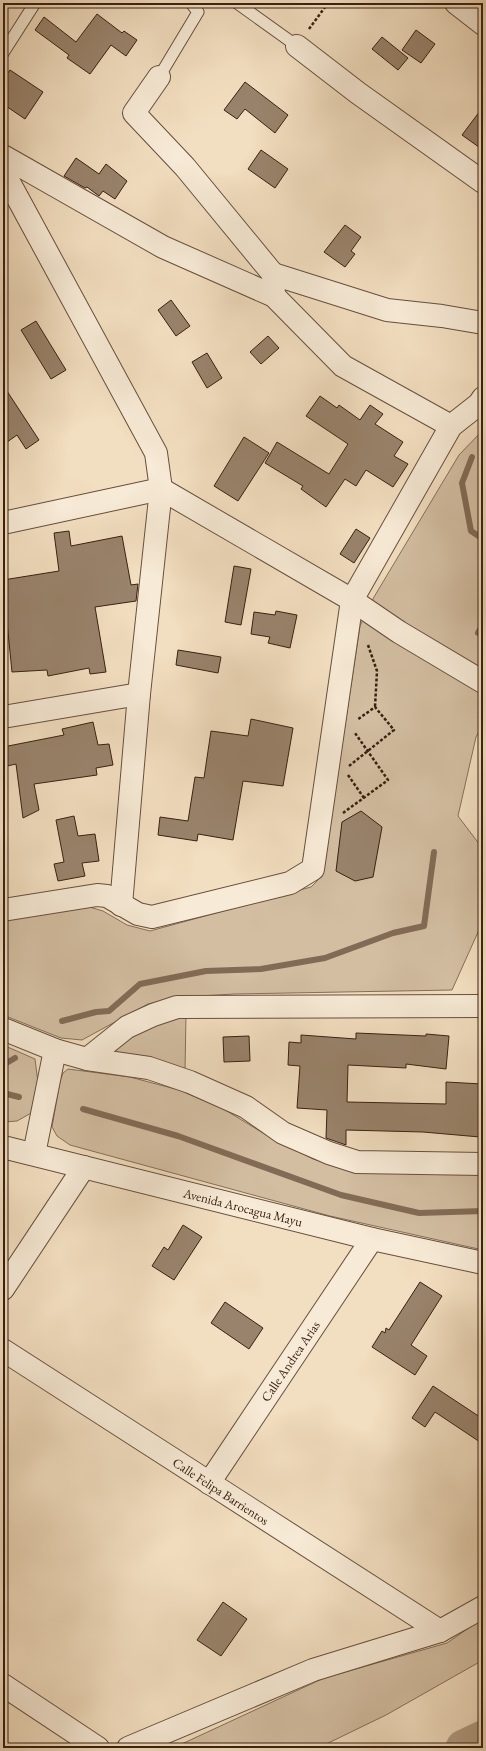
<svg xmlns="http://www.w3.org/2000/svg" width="486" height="1751" viewBox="0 0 486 1751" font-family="'EB Garamond',serif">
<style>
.green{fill:#d3bea2;stroke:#866f59}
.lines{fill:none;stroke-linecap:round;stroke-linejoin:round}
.stream{stroke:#826b56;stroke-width:6}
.river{stroke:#b39d84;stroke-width:37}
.building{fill:#99836c;stroke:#392010}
.service-casing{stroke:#67503c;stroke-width:13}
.minor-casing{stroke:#67503c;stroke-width:24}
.path{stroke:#392010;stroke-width:2.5;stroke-dasharray:3 2;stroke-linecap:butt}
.service{stroke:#f7ead6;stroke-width:11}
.minor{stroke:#f7ead6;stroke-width:22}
.labels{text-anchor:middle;stroke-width:3.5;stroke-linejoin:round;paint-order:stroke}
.street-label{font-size:13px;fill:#392010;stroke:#f7ead6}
</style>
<rect width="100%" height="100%" fill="#f2dec0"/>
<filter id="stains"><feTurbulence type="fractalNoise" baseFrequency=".005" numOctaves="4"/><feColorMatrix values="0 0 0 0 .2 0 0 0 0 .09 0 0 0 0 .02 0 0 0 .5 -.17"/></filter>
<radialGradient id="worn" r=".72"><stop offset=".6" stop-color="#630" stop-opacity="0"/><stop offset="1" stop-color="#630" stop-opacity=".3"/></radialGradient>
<g class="green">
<polygon points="483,430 483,724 476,737 458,816 483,849 483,921 452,990 234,994 182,997 148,1004 82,1040 61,1038 3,1015 3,920 86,906 103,911 127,925 150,931 311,887 322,876 360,626 374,597 459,455"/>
<polygon points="186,1013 185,1072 112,1056 116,1045 138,1026"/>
<polygon points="3,1045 35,1059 38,1083 33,1112 17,1121 3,1122"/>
<polygon points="68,1069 130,1077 179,1090 222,1108 263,1133 313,1159 344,1168 483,1173 483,1250 330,1216 70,1145 57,1136 52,1127 60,1081 63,1073"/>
<polygon points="483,1618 483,1660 386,1715 318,1748 173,1748 324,1678 447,1643"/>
</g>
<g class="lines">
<g class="stream">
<polyline points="472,457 462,483 471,531 483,539"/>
<polyline points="478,633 483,624"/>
<polyline points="62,1021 96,1012 109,1011 140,984 206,971 261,969 325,958 393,933 424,926 434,852"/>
<polyline points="3,1065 15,1058"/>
<polyline points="3,1093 19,1097"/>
<polyline points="83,1109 178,1136 341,1195 419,1213 483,1211"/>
</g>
<polyline class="river" points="464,1748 483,1739"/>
</g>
<g class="building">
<polygon points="97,14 122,33 124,31 137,40 126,56 111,45 90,74 67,58 69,55 35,30 44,17 76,42"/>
<polygon points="416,30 435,44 421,63 402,50"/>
<polygon points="382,37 408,58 398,70 372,49"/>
<polygon points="10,70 43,92 25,119 3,104 3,80"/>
<polygon points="245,82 288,115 275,133 245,109 237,119 224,110"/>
<polygon points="483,107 483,150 462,135"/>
<polygon points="261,150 288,169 275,188 248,169"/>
<polygon points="76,158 99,174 106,164 127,181 115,199 103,191 99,196 87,187 85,188 64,176"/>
<polygon points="345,225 361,237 351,251 355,254 345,267 324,252"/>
<polygon points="171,300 190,326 176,336 158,310"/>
<polygon points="36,321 66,370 51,379 21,330"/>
<polygon points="268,336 279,348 261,364 250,352"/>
<polygon points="207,353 222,378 207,388 192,362"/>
<polygon points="3,385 39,440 26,449 17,435 3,445"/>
<polygon points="320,396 337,408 339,405 360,420 370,405 383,414 375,424 403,442 394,456 408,464 393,487 366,470 356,486 345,479 326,507 301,489 303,486 265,463 277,442 329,474 348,444 306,416"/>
<polygon points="244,437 269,453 238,501 214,486"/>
<polygon points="356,529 370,538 354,563 340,554"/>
<polygon points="69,531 71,546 122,536 131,585 138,584 136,601 95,607 106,672 90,674 89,668 48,676 47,670 12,672 6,612 3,613 3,580 59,571 54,533"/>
<polygon points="234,566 251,569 241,625 225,622"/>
<polygon points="276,611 297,615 290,648 268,643 270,637 251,634 254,612 275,615"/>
<polygon points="178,650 221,657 218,673 176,665"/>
<polygon points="251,719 293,728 283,786 243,781 233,840 198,834 197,841 158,835 160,817 188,821 195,777 204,778 211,731 248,736"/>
<polygon points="93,722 98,745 109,744 113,765 96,768 97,775 34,784 39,810 23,818 16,764 3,767 3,747 64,735 62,729"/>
<polygon points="361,811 382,827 373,877 355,881 336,871 342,822"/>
<polygon points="74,816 78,836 95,834 99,861 82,863 85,876 58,881 54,864 64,862 56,820"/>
<polygon points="356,1033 426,1036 426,1034 449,1036 446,1069 406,1064 406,1068 348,1065 347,1102 446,1104 446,1082 482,1084 480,1137 423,1132 346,1130 346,1145 326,1138 327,1110 297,1108 300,1066 288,1065 289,1042 301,1043 301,1035 356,1039"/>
<polygon points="249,1036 250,1061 224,1062 223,1037"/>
<polygon points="183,1225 202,1237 174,1280 152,1266 164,1247 168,1250"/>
<polygon points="420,1282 442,1296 411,1345 427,1356 415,1375 372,1347 382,1331 385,1333 386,1328 389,1330"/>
<polygon points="225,1302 263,1328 249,1349 211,1323"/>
<polygon points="433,1386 483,1419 483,1444 435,1412 425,1427 412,1418"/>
<polygon points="223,1602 247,1619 221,1656 197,1640"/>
</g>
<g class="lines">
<defs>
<g id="service">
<polyline points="237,3 297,46"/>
<polyline points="3,53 35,3"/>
<polyline points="159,77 198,12 191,3"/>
</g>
<g id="minor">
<polyline points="456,3 483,24"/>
<polyline points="297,46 358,93 483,182"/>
<polyline points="159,77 134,113 185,167 273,274 274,296"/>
<polyline points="3,156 163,247 274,296 343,366 451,426"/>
<polyline points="3,171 156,453 161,489 139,694 121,905"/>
<polyline points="273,274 387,310 442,316 483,323"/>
<polyline points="3,523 161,489 352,600 399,632 483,682"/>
<polyline points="3,717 139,694"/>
<polyline points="3,910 97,895 107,896 138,914 152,917 290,883 313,869 352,600 451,426 479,404 483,398"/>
<polyline points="3,1029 55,1050 87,1059 149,1068 190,1082 246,1107 283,1133 329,1153 357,1162 483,1164"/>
<polyline points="87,1059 127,1027 153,1015 177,1007 483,1006"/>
<polyline points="3,1147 372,1239 483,1263"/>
<polyline points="34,1154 55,1050"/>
<polyline points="3,1289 84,1167"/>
<polyline points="3,1350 440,1631"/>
<polyline points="209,1483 372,1239"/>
<polyline points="3,1685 98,1748"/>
<polyline points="128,1748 313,1670 440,1631 483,1607"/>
</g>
</defs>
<use href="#service" class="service-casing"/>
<use href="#minor" class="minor-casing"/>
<g class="path">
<polyline points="309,29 328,3"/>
<polyline points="368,645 377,671 375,707"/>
<polyline points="349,766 394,730 375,707 357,720"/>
<polyline points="348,775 364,798"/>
<polyline points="343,813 388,780 355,733"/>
</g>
<use href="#service" class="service"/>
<use href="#minor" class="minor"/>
</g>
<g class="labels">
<g class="street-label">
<text transform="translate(243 1207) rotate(14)" y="5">Avenida Arocagua Mayu</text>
<text transform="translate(290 1361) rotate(-56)" y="5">Calle Andrea Arias</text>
<text transform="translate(221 1491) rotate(33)" y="5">Calle Felipa Barrientos</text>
</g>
</g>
<rect width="486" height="1751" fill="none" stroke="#f2dec0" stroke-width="16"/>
<rect x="4" y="4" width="478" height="1743" fill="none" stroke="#392010" stroke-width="2"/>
<rect x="8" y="8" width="470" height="1735" fill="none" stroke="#392010"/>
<rect width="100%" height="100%" filter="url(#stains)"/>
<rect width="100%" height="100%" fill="url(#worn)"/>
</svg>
